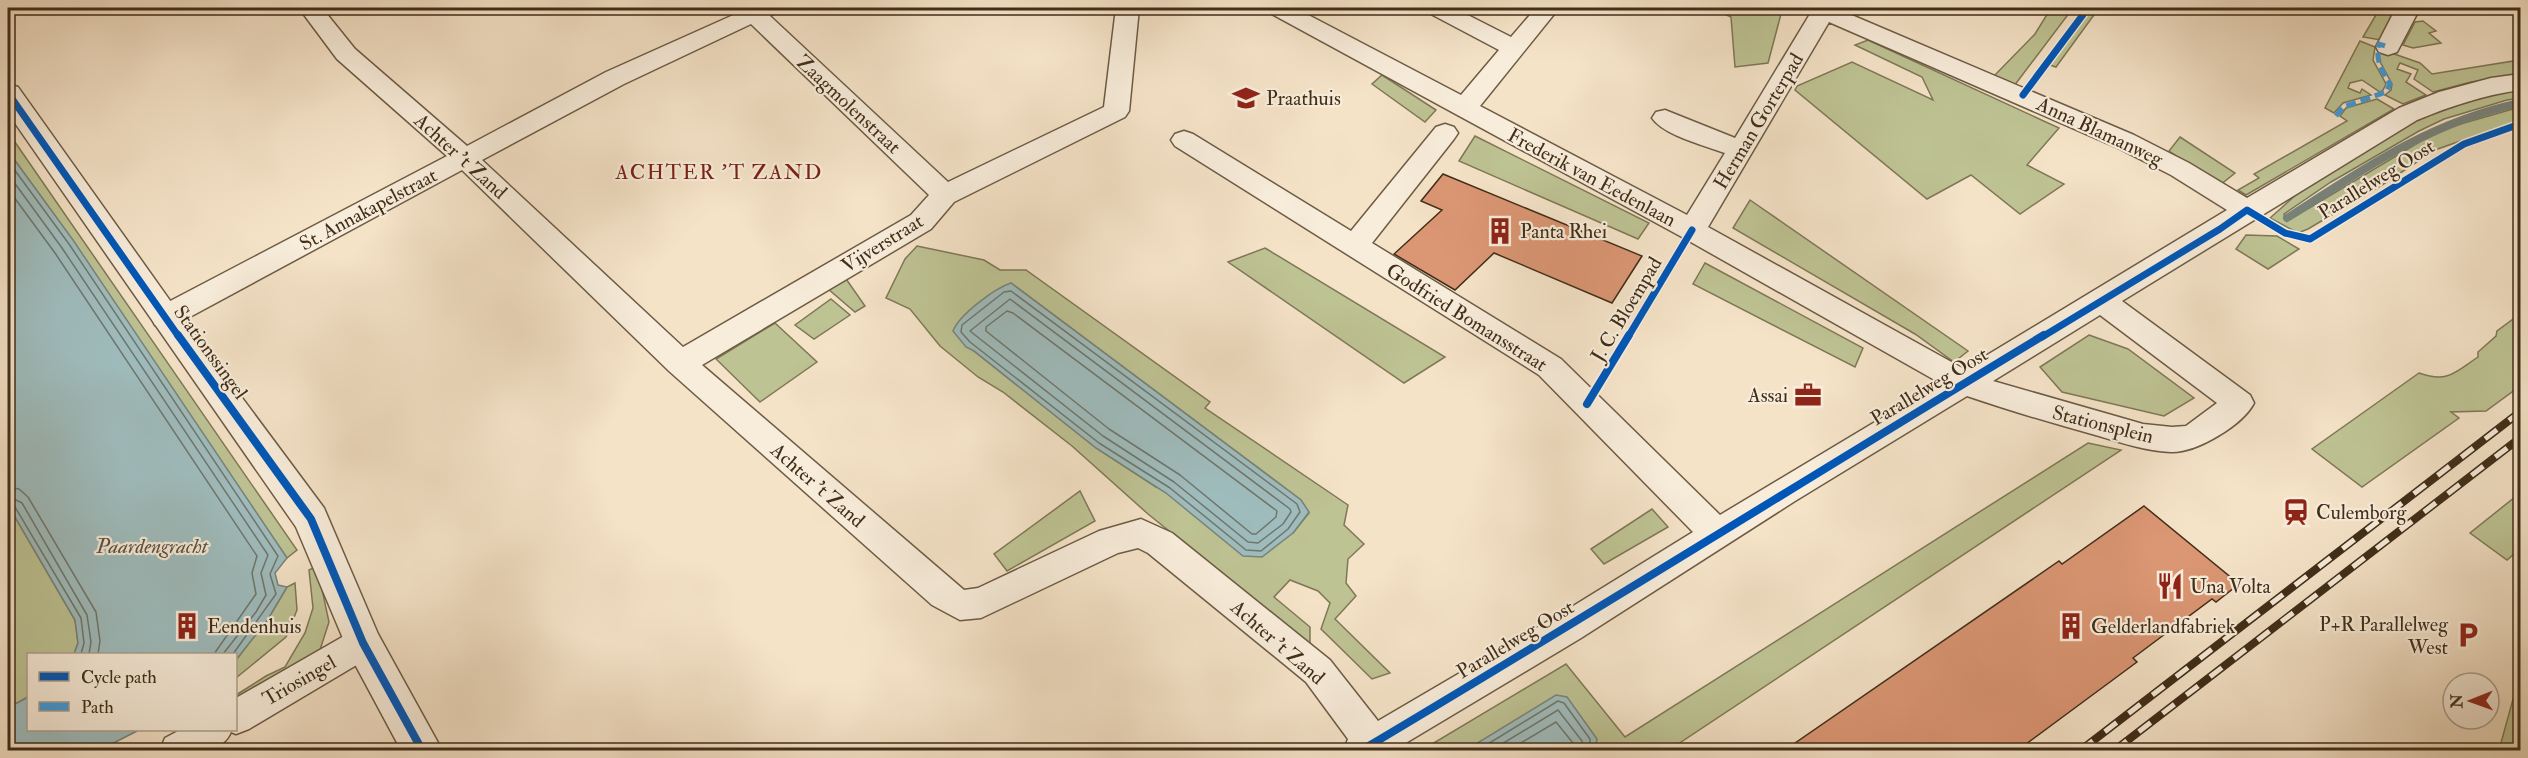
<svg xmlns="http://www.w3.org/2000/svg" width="2528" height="758" viewBox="0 0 2528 758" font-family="'IM FELL Double Pica',serif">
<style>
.green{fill:#bec394;stroke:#7f7856;stroke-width:1.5;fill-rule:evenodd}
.water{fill:#9fbdbe;stroke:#79847c;stroke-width:1.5}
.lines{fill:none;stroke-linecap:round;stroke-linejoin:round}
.shore{stroke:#70766c;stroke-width:1.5}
.stream{stroke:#79847c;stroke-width:8}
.building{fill:#db9674;stroke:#402e19;stroke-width:1.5}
.minor-casing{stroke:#6d5b45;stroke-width:3}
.tertiary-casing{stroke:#6d5b45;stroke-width:3}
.minor{fill:#f8eddb;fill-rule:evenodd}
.tertiary{fill:#f8eddb;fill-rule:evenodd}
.rail-casing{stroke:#402e19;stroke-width:8}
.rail{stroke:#f8eddb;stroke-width:5;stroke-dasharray:15;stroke-linecap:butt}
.quiet{stroke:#3f9ddf;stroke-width:5;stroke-dasharray:10 5;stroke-linecap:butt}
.cycleway-far1-casing{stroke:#f8eddb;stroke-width:10}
.cycleway-casing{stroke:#f8eddb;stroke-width:12}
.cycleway-far1{stroke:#0057b8;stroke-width:7}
.cycleway{stroke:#0057b8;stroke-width:8}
.labels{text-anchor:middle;stroke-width:4.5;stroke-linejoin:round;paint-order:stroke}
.poi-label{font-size:20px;fill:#402e19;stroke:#f8eddb;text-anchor:start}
.street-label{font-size:20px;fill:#402e19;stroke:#f8eddb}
.neighbourhood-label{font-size:21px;letter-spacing:1.5px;fill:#7a1f14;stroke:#f8eddb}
.water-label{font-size:21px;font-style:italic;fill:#585242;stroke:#f8eddb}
</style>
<rect width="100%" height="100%" fill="#f5e3c8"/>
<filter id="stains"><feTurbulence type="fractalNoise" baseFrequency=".00333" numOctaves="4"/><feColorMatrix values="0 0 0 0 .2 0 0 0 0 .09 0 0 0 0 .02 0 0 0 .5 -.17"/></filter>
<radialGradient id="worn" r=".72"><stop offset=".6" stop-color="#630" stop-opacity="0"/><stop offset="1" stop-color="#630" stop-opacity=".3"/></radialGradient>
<g class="green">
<polygon points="1711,8 1766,8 1781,14 1768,63 1735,67 1731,17"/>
<polygon points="2051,8 2073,8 2014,86 1994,76 2035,34"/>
<polygon points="2093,8 2099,8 2056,67 2050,65"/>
<polygon points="2380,8 2396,8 2381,40 2363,37"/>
<polygon points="2423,21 2436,31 2429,33 2441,43 2413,48 2403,45 2415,22"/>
<polygon points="1868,40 2059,128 2027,165 2064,184 2020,214 1971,175 1927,199 1795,90 1797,86 1852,62 1933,100 1922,77 1855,45"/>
<polygon points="2360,41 2375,47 2373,60 2386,84 2383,90 2380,92 2362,80 2350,83 2348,88 2360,93 2362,89 2371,95 2343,103 2334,113 2325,108"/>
<polygon points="2380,49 2420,63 2432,74 2520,60 2520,75 2471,82 2433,92 2414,79 2418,70 2400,63 2397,69 2411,74 2406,82 2426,95 2403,104 2385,95 2391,90 2392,84 2378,58"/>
<polygon points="1382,75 1436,110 1425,122 1372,84"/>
<polygon points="2517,88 2520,91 2520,98 2507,100 2444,119 2419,131 2331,182 2284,214 2285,218 2291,219 2421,141 2450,127 2520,107 2520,120 2435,150 2382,185 2308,229 2298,233 2270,218 2307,185 2402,127 2474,95"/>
<polygon points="2377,99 2394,109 2246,195 2238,190 2259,178 2254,174 2347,121 2340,116 2346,108"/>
<polygon points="8,132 297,550 287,558 42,198 8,151"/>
<polygon points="1475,136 1649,223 1638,239 1459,161"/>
<polygon points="2180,137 2235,173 2220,185 2169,151"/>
<polygon points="1750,200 1968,351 1954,362 1915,334 1733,228"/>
<polygon points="2246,235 2277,236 2299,249 2268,269 2236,249"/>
<path d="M917 246 984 260 1000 270H1026L1210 402 1205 408 1348 505 1344 525 1364 544 1348 559 1346 583 1356 596 1335 619 1390 673 1372 679 1321 629 1330 603 1318 591 1290 580 1274 597 1310 627V646L1281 621 1148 514 1072 446 1003 392 978 377 940 346 910 309 886 298 905 259ZM1011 283 1301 500 1309 513 1293 533 1156 487 1096 448 974 351Z"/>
<polygon points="1265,248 1445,357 1404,383 1228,262"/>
<polygon points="1705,263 1863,348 1855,367 1693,284"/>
<polygon points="844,276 865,306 855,312 827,288"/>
<polygon points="831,299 850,315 814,339 795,325"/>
<path d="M2520 314V386L2486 411 2451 412 2459 418 2362 487 2312 449 2419 373C2448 383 2454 373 2478 357V352L2496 336 2497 331Z"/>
<polygon points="775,323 817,362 760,402 716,359"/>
<polygon points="2089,335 2128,349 2194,398 2164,416 2062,392 2040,367"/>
<polygon points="2088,443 2121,450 1669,750 1422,750 1566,664 1625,737"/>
<polygon points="1080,491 1095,521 1007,571 994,554"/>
<polygon points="2520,493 2520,549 2507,560 2470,533"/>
<polygon points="8,505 75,620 78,643 74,654 28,654 28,697 8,708 8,654 14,635 8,607"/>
<polygon points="1652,509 1668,527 1604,564 1591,549"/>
<polygon points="317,566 329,622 319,653 254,700 236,711 236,695 266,676 285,667 305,633 313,608 309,570"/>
<polygon points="295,583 297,610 286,637 236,678 236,660 268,619 287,587"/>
<polygon points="2515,692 2520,696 2520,750 2499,750"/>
</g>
<g class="water">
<polygon points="8,151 73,240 287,558 275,573 278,585 287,587 268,619 236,660 236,654 74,654 78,643 75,620 8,505"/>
<path d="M1011 283 1301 500 1309 512 1293 533 1262 557 1243 556 1166 493 1096 448 974 351 966 347 953 331C959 315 995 288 1011 283Z"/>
<polygon points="1556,695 1567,697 1597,739 1595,750 1466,750"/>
<polygon points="28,697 28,730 139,730 100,750 8,750 8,708"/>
</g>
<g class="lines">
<g class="shore">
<polyline points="8,161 69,244 278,556 270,574 276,594 233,654"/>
<polyline points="8,174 62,248 268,555 261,573 266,595 256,612 223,654"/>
<polyline points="8,189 55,253 257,556 252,573 256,594 214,654"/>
<polygon points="1011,291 1297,504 1300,512 1288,529 1261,551 1246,550 1170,488 1099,443 970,342 961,332 962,325 1004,292"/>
<polygon points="1010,299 1290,509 1291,512 1283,524 1258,543 1248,542 1174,482 1103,436 970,331"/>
<polygon points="1007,311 1013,313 1277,511 1276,517 1256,534 1252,534 1180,475 1109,429 986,331 986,327"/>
<polyline points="8,487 19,489 28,497 96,612 100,641 98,654"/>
<polyline points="8,496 22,503 87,615 91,642 89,654"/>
<polyline points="8,504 15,507 81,618 84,643 81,654"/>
<polyline points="1478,750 1558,701 1564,703 1590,739 1589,750"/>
<polyline points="1492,750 1558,710 1582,741 1582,750"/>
<polyline points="1509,750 1556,722 1573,743 1573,750"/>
</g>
<path class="stream" d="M2287 218C2363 169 2430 122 2520 103"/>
</g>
<g class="building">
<polygon points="1443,174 1642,256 1612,303 1494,253 1455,290 1394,254 1442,210 1421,201"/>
<polygon points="2144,506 2239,584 2216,602 2212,599 2133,658 2137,662 2018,750 1785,750 2059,561 2062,564"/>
</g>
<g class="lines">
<defs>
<g id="minor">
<path d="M299 8H322L355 49 467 146 606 72 749 8H778L775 13 770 16 948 182 1104 107 1116 8H1139L1129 111 1125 117 954 202 931 229 702 365 964 590 978 588 1099 531 1141 519 1172 533 1330 660 1378 721 1557 616 1693 532 1539 375 1175 146 1171 140 1175 134 1184 131 1193 134 1351 231 1436 127 1445 124 1454 127 1458 133 1454 139 1372 243 1561 359 1720 515 1940 383 1682 237 1270 13 1267 8H1295L1461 95 1499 50 1429 13 1426 8H1454L1511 37 1536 8H1559L1480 106 1687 215 1725 153C1706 146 1663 135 1652 118L1656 112 1665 110 1735 138 1810 14 1805 8H1835L2134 135 2189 163 2247 198 2399 108 2439 92 2491 78 2520 74V90C2484 95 2451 106 2417 120L2122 301 2250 395 2254 403C2243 425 2196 453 2171 452 2146 451 2122 443 2099 436 2055 424 2011 411 1967 396L1795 501 1581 638 1394 750H1344L1348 739 1306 682 1148 553 1138 548 1118 553 981 618 960 620 932 605 669 371 462 170 175 325 165 328 155 325 151 317 155 309 447 156 337 59ZM1829 22 2116 147 2171 175 2227 210 1964 369 1708 227ZM751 24 929 195 911 215 683 347 482 160 624 84ZM2100 315 2217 403 2186 426 2172 427 2143 424 1993 381Z"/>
<polygon points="2396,8 2420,8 2397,52 2388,55 2379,52 2376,47"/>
<path d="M363 627 375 632 380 643 375 654 249 729 236 734 231 732C220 758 184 750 160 750L165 738 180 730H236V698L351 632Z"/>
</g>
<polygon id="tertiary" points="8,84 18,87 176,309 324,508 378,634 442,750 401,750 350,655 296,527 8,113"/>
</defs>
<use href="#minor" class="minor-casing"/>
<use href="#tertiary" class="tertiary-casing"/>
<use href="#minor" class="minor"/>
<use href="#tertiary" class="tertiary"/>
<defs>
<g id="rail">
<polyline points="2081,750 2520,412"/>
<polyline points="2115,750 2520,438"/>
</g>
</defs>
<use href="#rail" class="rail-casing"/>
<use href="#rail" class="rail"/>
<path class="quiet" d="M2336 116 2343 107 2386 92 2390 84C2382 71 2375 60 2379 44L2388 47"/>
<defs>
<g id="cycleway-far1">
<polyline points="8,93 179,337"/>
<polyline points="2023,95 2088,8"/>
<polyline points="1628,337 1692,230"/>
<polyline points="2042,337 2220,229 2247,210 2285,233 2310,239 2464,144 2520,124"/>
</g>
<g id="cycleway">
<polyline points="178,335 311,519 363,643 422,750"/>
<polyline points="1587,404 1629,335"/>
<path d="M1362 750C1591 614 1816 473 2044 335"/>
</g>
</defs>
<use href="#cycleway-far1" class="cycleway-far1-casing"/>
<use href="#cycleway" class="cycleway-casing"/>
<use href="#cycleway-far1" class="cycleway-far1"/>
<use href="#cycleway" class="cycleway"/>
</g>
<defs>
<symbol id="school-bare" viewBox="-9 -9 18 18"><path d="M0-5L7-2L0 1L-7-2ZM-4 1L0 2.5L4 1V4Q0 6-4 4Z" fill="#8f2418" stroke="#f8eddb" stroke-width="2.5" paint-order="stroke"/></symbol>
<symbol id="building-bare" viewBox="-9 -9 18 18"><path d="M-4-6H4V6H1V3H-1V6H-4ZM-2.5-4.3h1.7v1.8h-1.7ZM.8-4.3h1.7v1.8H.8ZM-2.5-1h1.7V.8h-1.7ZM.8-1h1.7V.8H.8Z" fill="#8f2418" stroke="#f8eddb" stroke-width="2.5" paint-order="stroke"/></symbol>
<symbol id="office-bare" viewBox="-9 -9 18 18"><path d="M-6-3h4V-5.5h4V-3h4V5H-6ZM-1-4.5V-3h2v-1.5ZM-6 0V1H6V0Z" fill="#8f2418" stroke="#f8eddb" stroke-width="2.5" paint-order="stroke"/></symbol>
<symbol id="station-bare" viewBox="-9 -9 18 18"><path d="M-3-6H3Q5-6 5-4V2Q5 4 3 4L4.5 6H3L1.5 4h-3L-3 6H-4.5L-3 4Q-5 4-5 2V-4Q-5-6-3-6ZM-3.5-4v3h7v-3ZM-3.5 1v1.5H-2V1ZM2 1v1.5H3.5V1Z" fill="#8f2418" stroke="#f8eddb" stroke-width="2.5" paint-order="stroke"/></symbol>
<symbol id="restaurant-bare" viewBox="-9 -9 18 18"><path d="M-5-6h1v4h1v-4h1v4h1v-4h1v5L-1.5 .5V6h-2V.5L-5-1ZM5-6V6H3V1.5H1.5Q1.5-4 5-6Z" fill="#8f2418" stroke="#f8eddb" stroke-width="2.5" paint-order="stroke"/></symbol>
<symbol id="parking-bare" viewBox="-9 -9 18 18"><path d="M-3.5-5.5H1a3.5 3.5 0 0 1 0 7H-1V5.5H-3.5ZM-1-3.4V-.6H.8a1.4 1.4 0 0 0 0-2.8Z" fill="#8f2418" stroke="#f8eddb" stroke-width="2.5" paint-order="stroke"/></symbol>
</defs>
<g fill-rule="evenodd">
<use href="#school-bare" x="1227" y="79" width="38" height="38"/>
<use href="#building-bare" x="1481" y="212" width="38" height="38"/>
<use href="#office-bare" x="1789" y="376" width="38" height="38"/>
<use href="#station-bare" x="2277" y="493" width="38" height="38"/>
<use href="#restaurant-bare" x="2151" y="567" width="38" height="38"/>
<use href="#building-bare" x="168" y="607" width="38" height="38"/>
<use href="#building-bare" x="2052" y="607" width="38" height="38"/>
<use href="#parking-bare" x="2449" y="616" width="38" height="38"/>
</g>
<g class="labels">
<g class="poi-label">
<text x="1266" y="105">Praathuis</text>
<text x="1520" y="238">Panta Rhei</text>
<text x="1788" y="402" text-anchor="end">Assai</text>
<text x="2316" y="519">Culemborg</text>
<text x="2190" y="593">Una Volta</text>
<text x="2448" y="631" text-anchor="end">P+R Parallelweg<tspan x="2448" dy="23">West</tspan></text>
<text x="207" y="633">Eendenhuis</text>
<text x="2091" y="633">Gelderlandfabriek</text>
</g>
<g class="street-label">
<text transform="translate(849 104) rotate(43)" y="7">Zaagmolenstraat</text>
<text transform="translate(1758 121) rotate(-59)" y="7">Herman Gorterpad</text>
<text transform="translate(2100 131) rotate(25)" y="7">Anna Blamanweg</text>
<text transform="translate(461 156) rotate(42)" y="7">Achter 't Zand</text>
<text transform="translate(1592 177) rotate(28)" y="7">Frederik van Eedenlaan</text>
<text transform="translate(2376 179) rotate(-32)" y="7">Parallelweg Oost</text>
<text transform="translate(368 209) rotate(-28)" y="7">St. Annakapelstraat</text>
<text transform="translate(882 243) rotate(-32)" y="7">Vijverstraat</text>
<text transform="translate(1626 309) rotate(-59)" y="7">J. C. Bloempad</text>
<text transform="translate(1467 317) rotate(32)" y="7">Godfried Bomansstraat</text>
<text transform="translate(211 352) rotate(54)" y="7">Stationssingel</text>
<text transform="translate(1929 386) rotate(-31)" y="7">Parallelweg Oost</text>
<text transform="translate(2103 424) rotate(14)" y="7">Stationsplein</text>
<text transform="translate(818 485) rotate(41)" y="7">Achter 't Zand</text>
<text transform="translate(1515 639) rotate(-31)" y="7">Parallelweg Oost</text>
<text transform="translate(1278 642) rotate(41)" y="7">Achter 't Zand</text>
<text transform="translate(299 680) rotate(-30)" y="7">Triosingel</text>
</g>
<g class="neighbourhood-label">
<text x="719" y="179">ACHTER 'T ZAND</text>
</g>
<g class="water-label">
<text x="152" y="553">Paardengracht</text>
</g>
</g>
<rect width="2528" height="758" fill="none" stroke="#f5e3c8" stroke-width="30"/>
<rect x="9" y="9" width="2510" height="740" fill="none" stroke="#402e19" stroke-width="3"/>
<rect x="15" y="15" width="2498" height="728" fill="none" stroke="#402e19" stroke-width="1.5"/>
<rect x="27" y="653" width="210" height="78" fill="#f8eddb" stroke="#aea18d" stroke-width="1.5"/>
<rect x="39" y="672" width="30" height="9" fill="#0057b8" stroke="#aea18d" stroke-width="1.5"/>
<text x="81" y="683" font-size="18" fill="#402e19">Cycle path</text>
<rect x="39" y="702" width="30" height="9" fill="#3f9ddf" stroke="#aea18d" stroke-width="1.5"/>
<text x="81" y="713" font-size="18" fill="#402e19">Path</text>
<g transform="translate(2471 701) rotate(269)"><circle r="28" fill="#f8eddb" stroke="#aea18d" stroke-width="1.5"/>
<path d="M0-4.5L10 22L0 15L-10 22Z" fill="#8f2418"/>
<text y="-9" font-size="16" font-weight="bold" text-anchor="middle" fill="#402e19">N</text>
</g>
<rect width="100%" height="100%" filter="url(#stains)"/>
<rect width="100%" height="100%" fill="url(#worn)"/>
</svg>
